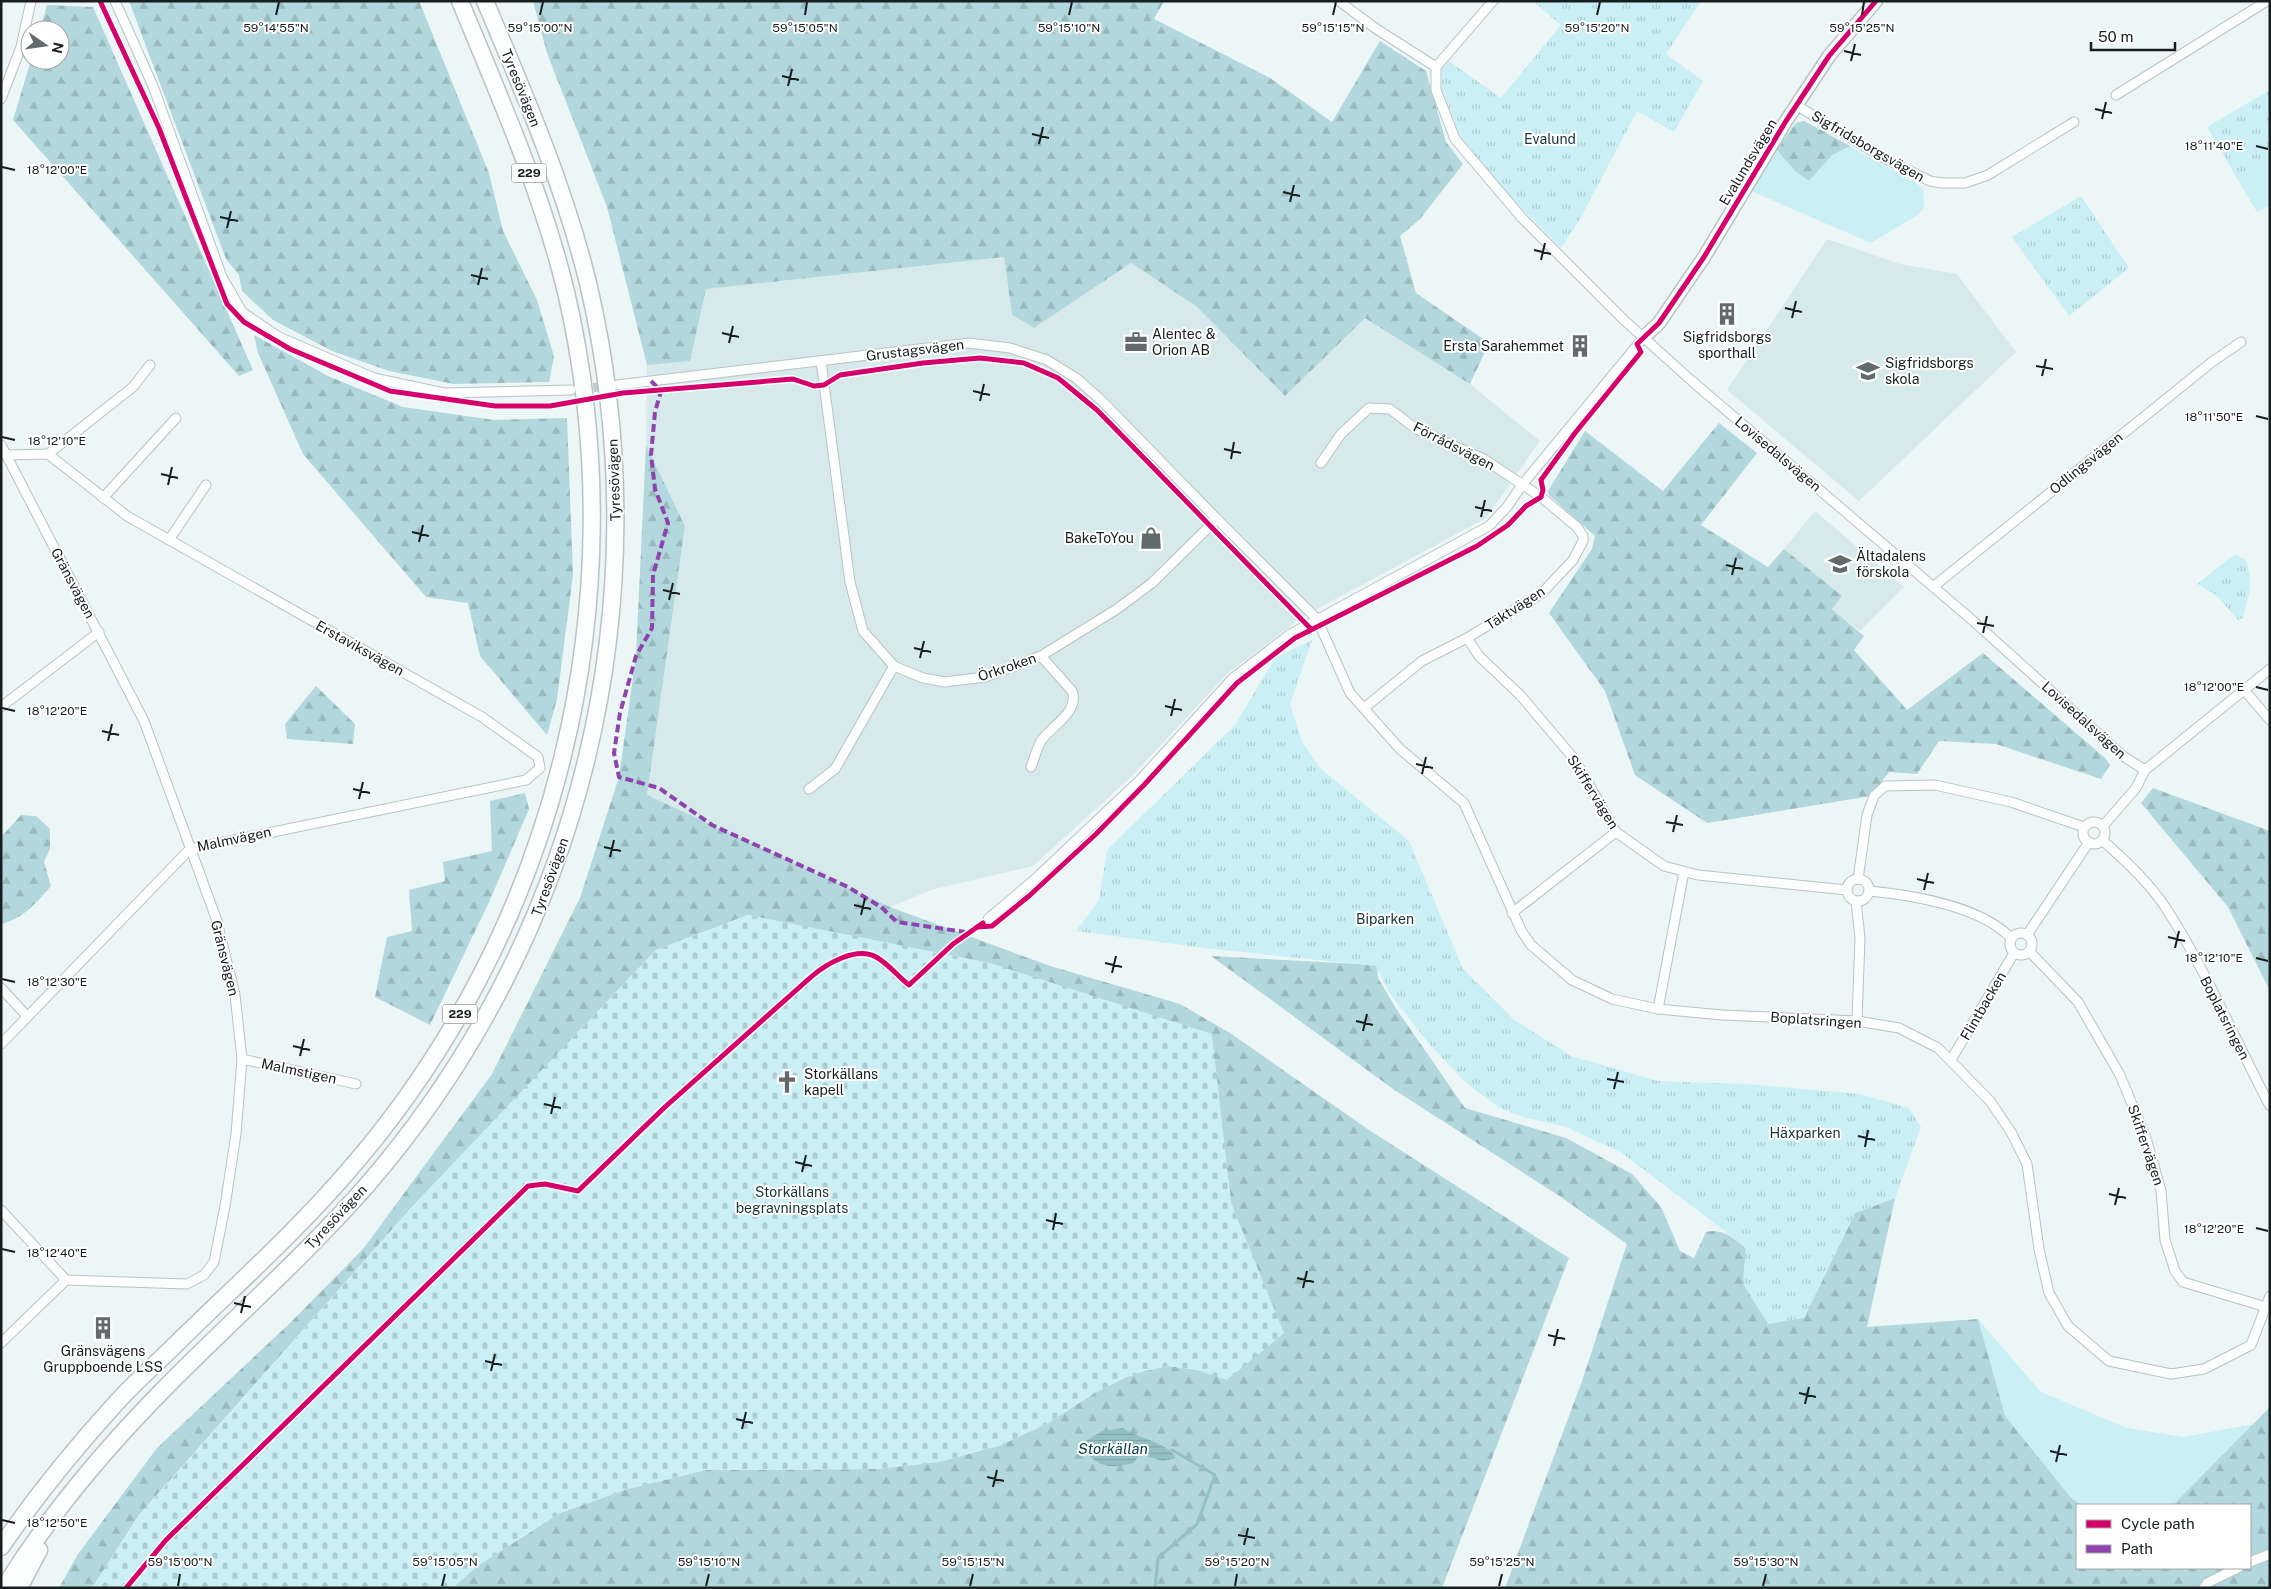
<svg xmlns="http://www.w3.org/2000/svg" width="2271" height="1589" viewBox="0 0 2271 1589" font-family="'Public Sans',sans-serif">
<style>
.built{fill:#d7eaeb}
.grass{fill:#caeff4}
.forest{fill:url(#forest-firs);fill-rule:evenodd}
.cemetery{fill:url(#cemetery-stones)}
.park{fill:url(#park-tufts)}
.water{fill:url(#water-rules)}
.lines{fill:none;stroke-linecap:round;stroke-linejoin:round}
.stream{stroke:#94c1c5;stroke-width:3}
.street-tunnel{stroke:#c2cbcc;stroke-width:9;stroke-dasharray:9 4.5;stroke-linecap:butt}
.street-casing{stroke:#bac2c3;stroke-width:11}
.secondary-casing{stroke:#bac2c3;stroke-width:15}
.highway-casing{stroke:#bac2c3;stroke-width:19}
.street{stroke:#fcfefe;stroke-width:9}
.secondary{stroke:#fcfefe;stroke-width:12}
.highway{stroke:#fcfefe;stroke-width:16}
.quiet{stroke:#8e44ad;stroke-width:4;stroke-dasharray:8 4;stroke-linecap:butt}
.cycleway-casing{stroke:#fff;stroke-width:8}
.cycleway{stroke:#d6006c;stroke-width:5}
.ticks{fill:none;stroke:#181e1f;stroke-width:2}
.labels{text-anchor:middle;stroke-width:4;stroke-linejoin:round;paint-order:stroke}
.shield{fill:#fff;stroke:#5d6262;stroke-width:1}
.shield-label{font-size:12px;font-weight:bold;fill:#181e1f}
.street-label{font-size:14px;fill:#181e1f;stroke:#fff}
.park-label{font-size:14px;fill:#163538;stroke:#fff}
.poi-label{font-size:14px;fill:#181e1f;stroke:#fff;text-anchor:start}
.water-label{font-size:15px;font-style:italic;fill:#064146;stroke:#fff}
.ticks-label{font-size:12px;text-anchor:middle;fill:#181e1f;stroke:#fff;stroke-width:4;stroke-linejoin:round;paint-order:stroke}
</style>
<defs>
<pattern id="forest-firs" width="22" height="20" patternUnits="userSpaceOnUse" patternTransform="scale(1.25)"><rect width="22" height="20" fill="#b2d7dc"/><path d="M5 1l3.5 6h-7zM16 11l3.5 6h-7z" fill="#98b8bc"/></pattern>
<pattern id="cemetery-stones" width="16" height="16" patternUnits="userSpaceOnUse" patternTransform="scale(1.25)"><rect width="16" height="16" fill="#caeff4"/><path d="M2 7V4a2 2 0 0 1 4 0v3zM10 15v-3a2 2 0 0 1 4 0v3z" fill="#adccd1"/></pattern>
<pattern id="park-tufts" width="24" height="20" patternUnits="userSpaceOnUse" patternTransform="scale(1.25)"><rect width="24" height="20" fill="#caeff4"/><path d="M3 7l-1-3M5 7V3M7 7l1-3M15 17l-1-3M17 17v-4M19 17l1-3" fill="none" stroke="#adccd1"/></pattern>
<pattern id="water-rules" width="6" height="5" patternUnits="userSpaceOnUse" patternTransform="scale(1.25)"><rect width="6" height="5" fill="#94c1c5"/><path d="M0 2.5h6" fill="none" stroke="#7fa5a9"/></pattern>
</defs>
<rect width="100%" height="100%" fill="#ecf6f7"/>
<g class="built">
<polygon points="1827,239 1900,264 1957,274 2016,352 1859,501 1727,390"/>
<polygon points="1004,257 1012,315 1034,328 1131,263 1196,306 1285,396 1365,317 1470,384 1540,441 1486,518 1304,616 1228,673 1132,776 1033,866 931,890 890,907 647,795 685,526 646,445 647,365 690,360 706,289"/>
<polygon points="1815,511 1904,587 1860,631 1832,609 1841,596 1784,549"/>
</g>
<g class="grass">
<polygon points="1804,121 1919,185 1923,189 1924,208 1919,214 1871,243 1751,191 1787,133 1796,123"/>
<polygon points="2270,161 2270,205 2257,212 2238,180"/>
<polygon points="1978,1319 2041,1392 2127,1428 2184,1437 2254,1424 2173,1505 2082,1505 2071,1498 2004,1416"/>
</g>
<g class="forest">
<polygon points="129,1 419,1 489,173 503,231 537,300 554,356 549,382 454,384 389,371 332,351 273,320 242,291 239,275 226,259"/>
<polygon points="533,1 1164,1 1154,19 1270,78 1332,122 1380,41 1426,71 1446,142 1463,164 1420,219 1400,236 1416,293 1489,343 1470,384 1365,318 1285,396 1196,306 1131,263 1034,328 1012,315 1004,257 706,289 690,361 647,365 607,207 547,53"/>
<polygon points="47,5 93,7 253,370 239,376 13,120 31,60 60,60 60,30 40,30"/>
<polygon points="1804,121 1850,146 1832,155 1809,181 1795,171 1777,150 1796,123"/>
<polygon points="254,335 328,376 403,407 494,420 567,418 573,575 557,699 547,735 480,656 468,603 426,597 303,454 258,353"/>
<polygon points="1719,423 1757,453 1701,525 1768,567 1784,549 1842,596 1832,609 1864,636 1854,650 1907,710 1983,653 2105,758 2110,765 2101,779 1996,744 1939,741 1917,774 1889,772 1871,796 1707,823 1635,775 1605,691 1549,613 1592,549 1595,536 1549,495 1548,491 1585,431 1663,491"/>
<path d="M646 445 685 526 647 795 890 907 1050 966 1180 1004 1230 1033 1369 1130 1569 1258 1442 1588H453L477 1566 560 1513 627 1489 706 1470 876 1469 939 1462 1001 1445 1048 1423 1093 1394 1124 1378 1145 1371 1168 1366 1197 1370 1227 1379 1283 1333 1231 1203 1211 1034 748 915 656 950 411 1208 139 1515 92 1588H59L78 1554 157 1448 290 1323 363 1249 492 1074 580 898 619 777 636 656ZM1123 1428 1162 1461 1139 1454Z"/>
<polygon points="316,686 355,724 353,744 287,739 285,724"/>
<polygon points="2153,788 2270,831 2270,991 2228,907 2141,803"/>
<polygon points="525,793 529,809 490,900 430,1025 375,997 387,937 412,931 409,890 445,881 443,862 492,851 490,801"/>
<path d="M21 815 36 816 50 829V849L44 862 51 886C37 902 23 919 1 924V837Z"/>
<path d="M1211 956 1377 965 1378 978 1397 1010 1465 1108 1566 1138 1632 1174 1661 1207 1680 1251 1694 1258 1706 1232C1723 1228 1733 1238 1746 1248L1743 1284 1804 1318 1855 1213 1895 1198 1867 1327 1978 1319 2005 1416 2071 1498 2082 1505H2077V1568H2250V1505H2173L2270 1407V1588H1505L1582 1381 1627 1244 1561 1197 1393 1089Z"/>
</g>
<polygon class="cemetery" points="748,915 990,963 1212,1034 1231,1203 1284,1333 1227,1380 1197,1370 1168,1366 1145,1371 1124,1378 1093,1394 1048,1423 1001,1445 939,1462 876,1469 706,1470 627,1489 560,1513 477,1566 453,1588 92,1588 139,1516 411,1208 656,950"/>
<g class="park">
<polygon points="1533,1 1701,1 1666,54 1703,81 1674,132 1637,111 1580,219 1561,248 1503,189 1460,136 1442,89 1442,68 1449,61 1501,98 1561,25"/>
<polygon points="2270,90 2270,161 2238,180 2207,127"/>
<polygon points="2081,196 2129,268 2069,316 2012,237"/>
<path d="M2235 554 2246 560C2254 587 2249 593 2243 618L2238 620 2216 595 2197 584Z"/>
<polygon points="1312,640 1290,704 1302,742 1320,768 1409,841 1463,969 1513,1019 1571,1056 1658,1081 1745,1084 1860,1094 1909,1108 1921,1127 1895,1198 1855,1213 1804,1318 1768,1324 1743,1284 1746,1247 1622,1153 1566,1127 1523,1117 1500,1108 1466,1083 1430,1045 1411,1021 1389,992 1376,966 1213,949 1076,931 1099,900 1107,850 1235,725 1275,658"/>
</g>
<path class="water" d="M1123 1428C1139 1439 1167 1442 1176 1458L1162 1461 1139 1454 1134 1463C1103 1469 1102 1467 1078 1446L1102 1431Z"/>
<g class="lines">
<polyline class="stream" points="1155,1588 1158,1558 1197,1524 1215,1475 1172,1450"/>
<polyline class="street-tunnel" points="580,389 609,386"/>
<defs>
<g id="street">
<polyline points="115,1 153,86 222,277 242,312 279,337 374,378 444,393 571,390"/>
<polyline points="1339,1 1375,28 1436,67 1436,90 1455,139 1522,218 1624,320 1693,382 1971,619 2123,756 2145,770 2270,669"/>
<polyline points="1436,67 1493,1"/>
<polyline points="2116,95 2267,1"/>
<polyline points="1,99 21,47 31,1"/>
<polyline points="1796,105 1882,157 1930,181 1942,183 1965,183 1988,175 2074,122"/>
<polyline points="821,361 850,582 863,631 894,666 923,678 945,682 985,677 1041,656 1117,609 1152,583 1217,519"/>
<polyline points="617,385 969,343 1010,348 1047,360 1076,378 1101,400 1217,519 1317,619 1350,693 1400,749 1464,803 1521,930 1531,945 1572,980 1612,999 1658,1009 1722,1015 1857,1021 1899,1028 1938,1048 1990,1101 2011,1132 2027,1164 2039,1249 2049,1293 2068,1326 2109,1361 2171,1374 2204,1369 2251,1345 2270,1296"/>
<polyline points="1,445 144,721 217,921 235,995 242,1059 236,1134 225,1206 214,1262 204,1275 187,1284 66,1280 1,1210"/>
<polyline points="48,454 133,387 150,365"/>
<polyline points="1321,463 1341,434 1369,408 1390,409 1416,429 1484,459 1541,497 1577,527 1583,536 1583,541 1573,560 1542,593 1467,638 1422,661 1364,708"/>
<polyline points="103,498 176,418"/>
<polyline points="169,540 206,485"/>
<polyline points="1933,587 2212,362 2241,342"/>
<polyline points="1467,638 1479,656 1521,696 1575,760 1616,832 1664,866 1698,875 1847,890"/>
<polyline points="2244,690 2270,720"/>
<polyline points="1,707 99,632"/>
<path d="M1031 767C1034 759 1037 748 1041 741 1051 726 1080 712 1072 691L1041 656"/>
<polyline points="809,789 835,769 894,666"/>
<circle cx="2094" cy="833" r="11"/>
<polyline points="2103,826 2136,788 2145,770"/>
<path d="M2102 840C2126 861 2152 885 2169 913 2208 974 2236 1042 2270 1106"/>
<polyline points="1858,879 1867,815 1874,796 1885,786 1935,785 2011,802 2084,827"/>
<circle cx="1858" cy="890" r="11"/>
<path d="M1869 891C1912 895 1980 906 2011 938"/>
<polyline points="1856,901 1860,938 1857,1021"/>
<polyline points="1512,913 1616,832"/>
<polyline points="988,919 1035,879 1140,780 1233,678 1289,635 1489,526 1507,507 1522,485 1644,337"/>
<circle cx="2021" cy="944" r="11"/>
<polyline points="2027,935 2089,842"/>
<polyline points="2029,951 2078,1002 2120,1075 2146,1138 2161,1191 2165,1240 2175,1271 2183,1282 2266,1307"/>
<polyline points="1,988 27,1016"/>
<polyline points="1658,1009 1684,872"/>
<polyline points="1,1044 190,849 526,780 540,768 538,757 482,717 127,516 48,454 6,455"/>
<polyline points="242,1059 356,1084"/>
<polyline points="1951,1060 2014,953"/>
<polyline points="1,1343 66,1280"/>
<polyline points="2250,1562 2270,1554"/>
<polyline points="2204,1588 2207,1583 2238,1568"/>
</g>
<polyline id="secondary" points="1644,337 1659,323 1704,257 1786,121 1829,56 1876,1"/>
<g id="highway">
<path d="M1 1547C36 1496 75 1448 117 1402 135 1382 155 1365 174 1346 233 1288 295 1233 349 1170 557 931 638 601 566 292 542 192 499 96 460 1"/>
<path d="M4 1588C49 1515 103 1451 163 1390 231 1321 304 1257 368 1184 582 936 663 601 588 283 564 185 524 93 485 1"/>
<polyline points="19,1588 39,1550"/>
</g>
</defs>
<use href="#street" class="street-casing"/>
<use href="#secondary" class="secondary-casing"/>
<use href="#highway" class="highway-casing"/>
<use href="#street" class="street"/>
<use href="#secondary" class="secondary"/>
<use href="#highway" class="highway"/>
<polyline class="quiet" points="651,381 661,391 655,412 651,455 655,489 668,523 653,575 652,628 636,656 620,713 614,753 619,777 659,788 712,825 848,887 881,907 897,922 965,932"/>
<defs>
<g id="cycleway">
<polyline points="100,1 159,128 227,304 244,322 290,349 390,391 495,406 550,406 623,393 793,379 814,386 824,385 840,375 923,363 980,358 1024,363 1058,378 1097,410 1311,629"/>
<polyline points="977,927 992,926 1029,896 1096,834 1144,785 1237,683 1295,638 1477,546 1508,525 1526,506 1541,497 1543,490 1541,480 1575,433 1641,352 1637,344 1659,323 1704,257 1786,121 1829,56 1876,1"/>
<path d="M126 1588 166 1540 528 1186 545 1184 578 1191 665 1107 811 977C826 964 856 946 876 957 889 964 898 977 909 985L953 944 983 923"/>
</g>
</defs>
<use href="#cycleway" class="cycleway-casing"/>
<use href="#cycleway" class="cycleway"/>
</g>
<path class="ticks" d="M276 15 279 2M540 15 543 2M805 15 807 2M1069 15 1072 2M1333 15 1336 2M1597 15 1600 2M1862 15 1864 2M1844 51 1861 55M1851 61 1855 44M782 76 799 80M788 86 792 69M2095 109 2112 113M2102 119 2106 102M1032 134 1049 138M1039 144 1043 127M2256 146 2268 149M2 167 15 170M1283 192 1300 196M1290 202 1294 185M220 217 238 221M227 228 231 211M1534 250 1551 254M1541 260 1545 243M471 275 488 279M478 285 482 268M1785 308 1802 312M1792 318 1796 301M722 333 739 337M729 343 733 326M2036 366 2053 369M2042 376 2046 359M973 391 990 395M980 401 984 384M2256 416 2268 419M2 437 15 440M1224 449 1241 453M1231 459 1234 442M161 474 178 478M168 485 172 467M1475 507 1492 511M1481 517 1485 500M412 532 429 536M419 542 423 525M1726 565 1743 569M1732 575 1736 558M663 590 680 594M669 600 673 583M1977 623 1994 626M1983 633 1987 616M914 648 931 652M920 658 924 641M2256 687 2268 690M1165 706 1182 710M2 708 15 711M1171 716 1175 699M102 731 119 735M108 741 112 724M1416 764 1433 768M1422 774 1426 757M353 789 370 793M359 799 363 782M1666 822 1683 825M1673 832 1677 815M604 847 621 851M610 857 614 840M1917 879 1934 883M1924 890 1928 873M854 905 871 909M861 915 865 898M2168 937 2185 941M2175 948 2179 931M2256 958 2268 961M1105 963 1122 967M1112 973 1116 956M2 979 15 982M1356 1021 1373 1025M1363 1031 1367 1014M293 1046 310 1050M300 1056 304 1039M1607 1079 1624 1082M1614 1089 1618 1072M544 1104 561 1108M551 1114 555 1097M1858 1136 1875 1140M1865 1147 1868 1130M795 1162 812 1166M802 1172 806 1155M2109 1194 2126 1198M2115 1205 2119 1188M1046 1220 1063 1224M2256 1228 2268 1231M1053 1230 1056 1213M2 1249 15 1252M1297 1278 1314 1282M1303 1288 1307 1271M234 1303 251 1307M241 1313 245 1296M1548 1335 1565 1339M1554 1346 1558 1329M485 1361 502 1365M491 1371 495 1354M1799 1393 1816 1397M1805 1404 1809 1387M736 1419 753 1423M742 1429 746 1412M2050 1451 2067 1455M2056 1462 2060 1445M987 1477 1004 1481M993 1487 997 1470M2 1520 15 1523M1238 1535 1255 1538M1244 1545 1248 1528M178 1586 180 1574M442 1586 445 1574M706 1586 709 1574M970 1586 973 1574M1235 1586 1237 1574M1499 1586 1502 1574M1763 1586 1766 1574"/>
<defs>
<symbol id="building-bare" viewBox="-9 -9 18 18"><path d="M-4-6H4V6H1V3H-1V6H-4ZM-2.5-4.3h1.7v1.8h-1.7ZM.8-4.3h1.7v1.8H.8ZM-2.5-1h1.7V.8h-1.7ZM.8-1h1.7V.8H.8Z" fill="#626a6b" stroke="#fff" stroke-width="2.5" paint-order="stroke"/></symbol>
<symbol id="office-bare" viewBox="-9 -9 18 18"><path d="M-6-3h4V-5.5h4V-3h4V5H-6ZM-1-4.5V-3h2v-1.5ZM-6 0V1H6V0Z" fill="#626a6b" stroke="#fff" stroke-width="2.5" paint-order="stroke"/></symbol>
<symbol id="school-bare" viewBox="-9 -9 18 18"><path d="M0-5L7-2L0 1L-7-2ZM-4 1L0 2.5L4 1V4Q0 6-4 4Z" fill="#626a6b" stroke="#fff" stroke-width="2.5" paint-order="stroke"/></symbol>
<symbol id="shop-bare" viewBox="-9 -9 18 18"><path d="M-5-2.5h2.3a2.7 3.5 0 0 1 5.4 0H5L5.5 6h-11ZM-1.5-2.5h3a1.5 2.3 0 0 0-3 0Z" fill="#626a6b" stroke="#fff" stroke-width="2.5" paint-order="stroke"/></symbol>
<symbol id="church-bare" viewBox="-9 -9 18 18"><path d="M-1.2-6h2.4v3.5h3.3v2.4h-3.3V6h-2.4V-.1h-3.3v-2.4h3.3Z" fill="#626a6b" stroke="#fff" stroke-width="2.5" paint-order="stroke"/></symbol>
</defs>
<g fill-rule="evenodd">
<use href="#building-bare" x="1711" y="298" width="32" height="32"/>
<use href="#office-bare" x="1120" y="326" width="32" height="32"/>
<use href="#building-bare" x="1564" y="330" width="32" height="32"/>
<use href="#school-bare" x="1852" y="355" width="32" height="32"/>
<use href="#shop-bare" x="1135" y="522" width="32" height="32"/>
<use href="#school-bare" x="1824" y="548" width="32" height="32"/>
<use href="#church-bare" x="771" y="1066" width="32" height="32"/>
<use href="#building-bare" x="87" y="1312" width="32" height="32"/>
</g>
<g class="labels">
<g class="shield">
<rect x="511.5" y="163.5" width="35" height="19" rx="4"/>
<rect x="442.5" y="1004.5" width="35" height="19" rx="4"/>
</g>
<g class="shield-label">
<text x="529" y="177">229</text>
<text x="460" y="1018">229</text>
</g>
<g class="street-label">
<text transform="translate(521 88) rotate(68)" y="5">Tyresövägen</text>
<text transform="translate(1868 146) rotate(30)" y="5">Sigfridsborgsvägen</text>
<text transform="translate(1748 162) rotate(-59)" y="5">Evalundsvägen</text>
<text transform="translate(915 350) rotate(-7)" y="5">Grustagsvägen</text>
<text transform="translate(1454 446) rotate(27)" y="5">Förrådsvägen</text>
<text transform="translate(1778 454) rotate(40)" y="5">Lovisedalsvägen</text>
<text transform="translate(2086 463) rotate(-39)" y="5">Odlingsvägen</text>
<text transform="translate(614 480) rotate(-92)" y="5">Tyresövägen</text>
<text transform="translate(73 583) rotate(62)" y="5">Gränsvägen</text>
<text transform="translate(1515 608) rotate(-33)" y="5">Täktvägen</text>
<text transform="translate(360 648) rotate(29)" y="5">Erstaviksvägen</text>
<text transform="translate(1007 667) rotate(-19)" y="5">Örkroken</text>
<text transform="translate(2084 720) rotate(42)" y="5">Lovisedalsvägen</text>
<text transform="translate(1593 792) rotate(58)" y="5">Skiffervägen</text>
<text transform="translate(234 839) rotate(-12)" y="5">Malmvägen</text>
<text transform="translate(550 877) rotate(-70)" y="5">Tyresövägen</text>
<text transform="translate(225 958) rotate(76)" y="5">Gränsvägen</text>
<text transform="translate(1983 1006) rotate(-60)" y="5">Flintbacken</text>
<text transform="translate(2225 1018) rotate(63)" y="5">Boplatsringen</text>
<text transform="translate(1816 1020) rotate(4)" y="5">Boplatsringen</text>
<text transform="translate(299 1071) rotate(12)" y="5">Malmstigen</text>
<text transform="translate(2146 1145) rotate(71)" y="5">Skiffervägen</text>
<text transform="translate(336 1217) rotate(-47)" y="5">Tyresövägen</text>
</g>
<g class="park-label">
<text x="1550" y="144">Evalund</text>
<text x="1385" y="924">Biparken</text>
<text x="1805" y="1138">Häxparken</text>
<text x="792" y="1197">Storkällans<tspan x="792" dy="16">begravningsplats</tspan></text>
</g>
<g class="poi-label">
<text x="1152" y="339">Alentec &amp;<tspan x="1152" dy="16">Orion AB</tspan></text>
<text x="1727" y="342" text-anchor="middle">Sigfridsborgs<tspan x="1727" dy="16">sporthall</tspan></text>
<text x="1564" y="351" text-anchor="end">Ersta Sarahemmet</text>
<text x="1885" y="368">Sigfridsborgs<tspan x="1885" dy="16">skola</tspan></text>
<text x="1134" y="543" text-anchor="end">BakeToYou</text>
<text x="1856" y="561">Ältadalens<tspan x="1856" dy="16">förskola</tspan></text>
<text x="804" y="1079">Storkällans<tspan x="804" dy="16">kapell</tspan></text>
<text x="103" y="1356" text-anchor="middle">Gränsvägens<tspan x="103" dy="16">Gruppboende LSS</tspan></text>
</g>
<g class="water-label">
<text x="1113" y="1454">Storkällan</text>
</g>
</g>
<g class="ticks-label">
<text x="276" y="32">59°14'55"N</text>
<text x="540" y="32">59°15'00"N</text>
<text x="805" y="32">59°15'05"N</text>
<text x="1069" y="32">59°15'10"N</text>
<text x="1333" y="32">59°15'15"N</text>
<text x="1597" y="32">59°15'20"N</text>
<text x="1862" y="32">59°15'25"N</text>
<text x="2214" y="150">18°11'40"E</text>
<text x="57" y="174">18°12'00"E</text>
<text x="2214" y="421">18°11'50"E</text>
<text x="57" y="445">18°12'10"E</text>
<text x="2214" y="691">18°12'00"E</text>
<text x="57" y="715">18°12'20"E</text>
<text x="2214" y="962">18°12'10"E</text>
<text x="57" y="986">18°12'30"E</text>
<text x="2214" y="1233">18°12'20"E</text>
<text x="57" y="1257">18°12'40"E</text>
<text x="57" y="1527">18°12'50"E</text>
<text x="180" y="1566">59°15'00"N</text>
<text x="445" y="1566">59°15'05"N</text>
<text x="709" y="1566">59°15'10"N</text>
<text x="973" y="1566">59°15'15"N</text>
<text x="1237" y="1566">59°15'20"N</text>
<text x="1502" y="1566">59°15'25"N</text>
<text x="1766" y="1566">59°15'30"N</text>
</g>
<rect width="2271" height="1589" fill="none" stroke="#181e1f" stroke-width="5"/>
<rect x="2076" y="1504" width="175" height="65" fill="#ffffff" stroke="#a3a5a5"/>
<rect x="2086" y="1520" width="25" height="8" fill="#d6006c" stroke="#a3a5a5"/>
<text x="2121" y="1529" font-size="15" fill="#181e1f">Cycle path</text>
<rect x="2086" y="1545" width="25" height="8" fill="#8e44ad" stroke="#a3a5a5"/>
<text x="2121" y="1554" font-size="15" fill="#181e1f">Path</text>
<g transform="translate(45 45) rotate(103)"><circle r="24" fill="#ffffff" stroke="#a3a5a5"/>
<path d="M0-4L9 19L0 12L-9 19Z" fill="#626a6b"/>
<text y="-8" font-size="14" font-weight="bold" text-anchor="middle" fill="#181e1f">N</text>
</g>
<path d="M2091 42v8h84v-8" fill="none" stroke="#181e1f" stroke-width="2.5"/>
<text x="2098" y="42" font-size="15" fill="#181e1f" stroke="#ffffff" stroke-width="4" paint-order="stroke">50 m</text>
</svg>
